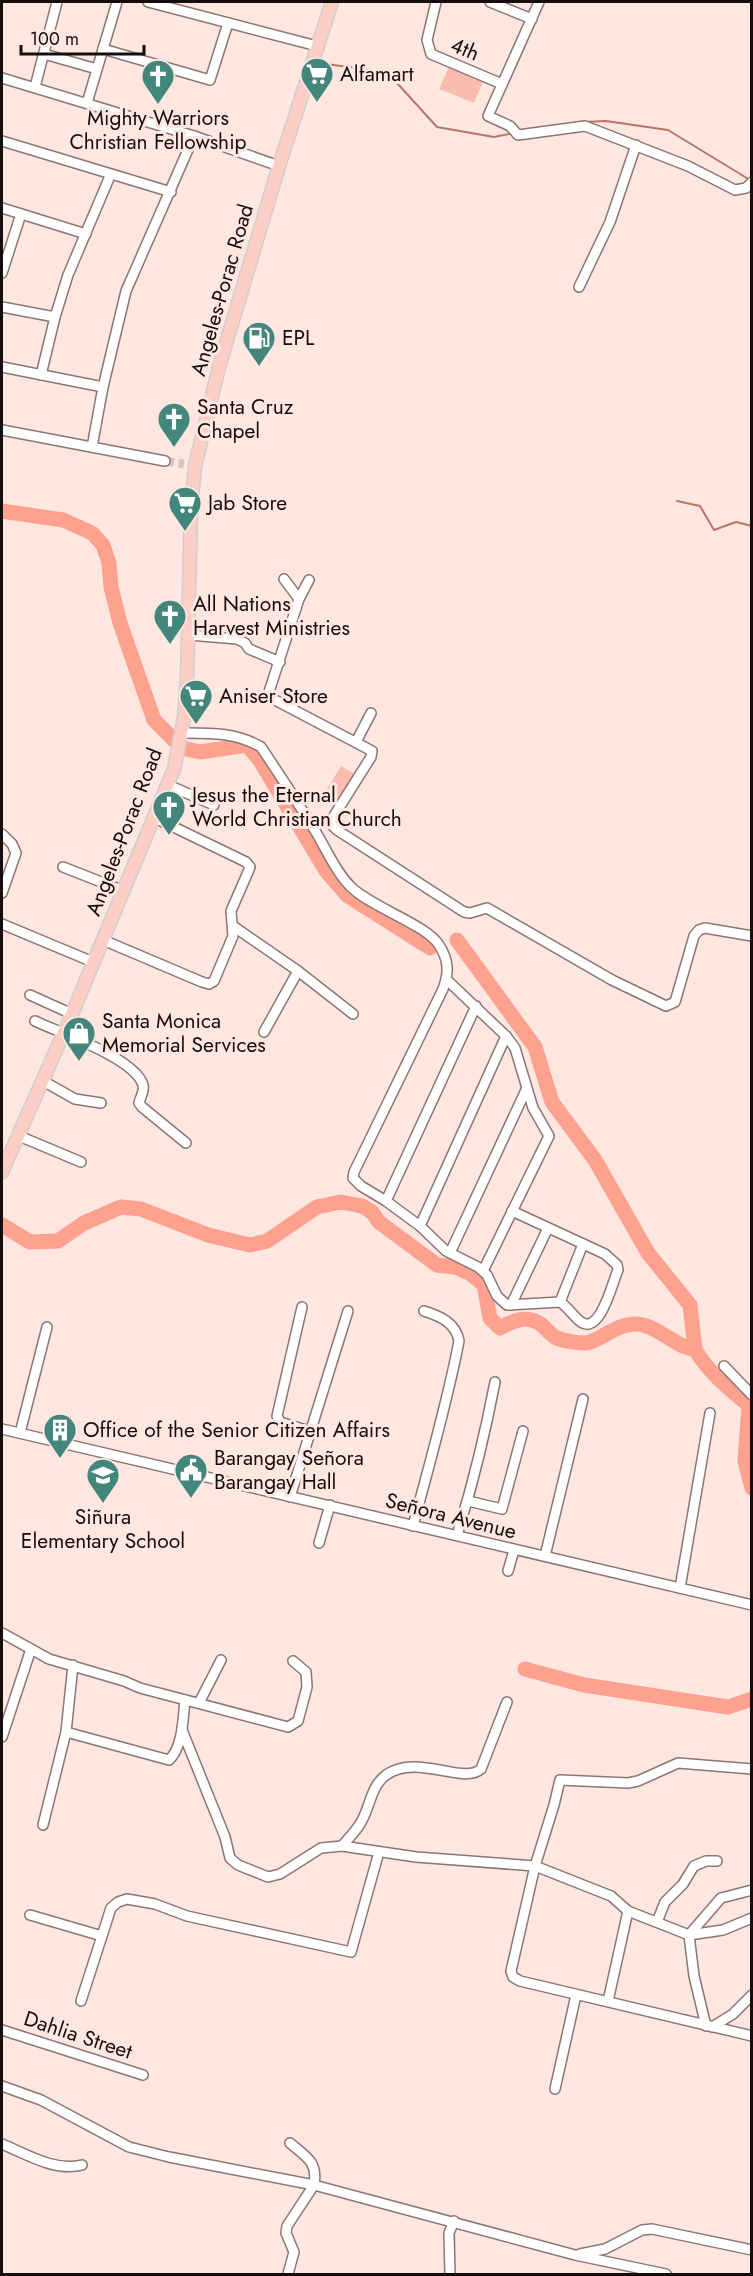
<svg xmlns="http://www.w3.org/2000/svg" width="753" height="2276" viewBox="0 0 753 2276" font-family="Jost,sans-serif">
<style>
.green{fill:#fbbcb0}
.lines{fill:none;stroke-linecap:round;stroke-linejoin:round}
.stream{stroke:#b87568;stroke-width:2}
.river{stroke:#fea18f;stroke-width:15}
.minor-tunnel{stroke:#dbc5c1;stroke-width:9;stroke-dasharray:9 4.5;stroke-linecap:butt}
.minor-casing{stroke:#8b7672;stroke-width:12}
.major-casing{stroke:#d0cfce;stroke-width:15}
.minor{stroke:#fff;stroke-width:9}
.major{stroke:#fccec5;stroke-width:12}
.labels{text-anchor:middle;stroke-width:6;stroke-linejoin:round;paint-order:stroke}
.street-label{font-size:21px;fill:#150d0c;stroke:#fee6e1}
.poi-label{font-size:21px;fill:#150d0c;stroke:#fee6e1;text-anchor:start}
</style>
<rect width="100%" height="100%" fill="#fee6e1"/>
<g class="green">
<polygon points="449,67 483,81 474,103 439,89"/>
<polygon points="341,766 358,776 339,807 322,797"/>
</g>
<g class="lines">
<g class="stream">
<polyline points="318,63 387,72 437,127 494,137 514,133"/>
<polyline points="585,122 606,121 668,130 750,180"/>
<polyline points="677,501 700,506 714,530 736,522 752,526"/>
</g>
<g class="river">
<polyline points="2,511 63,520 92,533 103,545 109,563 111,587 120,623 154,720 182,748 200,752 247,745 259,759 326,871 348,896 430,948"/>
<polyline points="457,940 535,1047 552,1102 595,1160 648,1253 690,1305 695,1349"/>
<path d="M2 1225 30 1242 58 1241 84 1223 121 1207 141 1209 208 1235 250 1245 267 1241 317 1207 341 1202 362 1206 372 1212 379 1222 437 1265 455 1267 471 1274 484 1285 490 1318 500 1328C514 1320 529 1314 543 1326 547 1330 552 1336 557 1338 564 1341 577 1343 585 1343 597 1343 617 1323 636 1324 658 1325 677 1349 695 1349 707 1371 730 1390 749 1405L745 1461 752 1488"/>
<polyline points="525,1669 584,1685 728,1707 752,1699"/>
</g>
<polyline class="minor-tunnel" points="165,461 184,464"/>
<defs>
<g id="minor">
<polyline points="148,2 317,46"/>
<polyline points="436,2 427,40 431,54 502,84"/>
<polyline points="490,2 532,19"/>
<polyline points="539,2 488,116 510,126 518,135 585,126 688,166 735,190 746,188 752,182"/>
<polyline points="103,49 210,80 228,23"/>
<polyline points="44,54 97,69"/>
<polyline points="2,78 194,136 279,166"/>
<polyline points="35,87 57,2"/>
<polyline points="87,103 117,2"/>
<polyline points="2,141 171,192"/>
<polyline points="2,208 86,234"/>
<polyline points="2,273 21,214"/>
<polyline points="579,287 610,222 636,145"/>
<polyline points="2,307 55,317"/>
<polyline points="2,367 103,387"/>
<polyline points="41,375 55,317 68,275 110,176"/>
<polyline points="2,430 165,461"/>
<polyline points="92,447 103,387 126,291 194,136"/>
<polyline points="284,579 299,599"/>
<polyline points="309,580 299,599 268,695 273,699 372,751 371,757 332,819 332,825 337,830 464,912 470,913 487,908 612,980 666,1006 675,1002 694,936 699,930 705,928 752,936"/>
<polyline points="189,635 237,639 245,643 249,649 280,662"/>
<path d="M181 733C210 733 236 732 261 747 279 774 297 801 314 829 326 848 335 871 351 887 371 907 427 925 439 945 449 960 449 973 443 989L354 1172 353 1178 361 1186 386 1201 420 1226 446 1251 478 1267 487 1275 497 1296 507 1305 560 1302C568 1307 573 1316 581 1322 600 1335 612 1284 618 1270L617 1265 605 1254 512 1211"/>
<polyline points="356,742 371,713"/>
<polyline points="168,785 214,805"/>
<polyline points="2,834 12,844 16,853 2,893"/>
<polyline points="63,867 124,891"/>
<polyline points="2,924 93,962"/>
<polyline points="233,926 298,971 264,1032"/>
<polyline points="103,940 202,982 209,984 214,981 233,936 231,911 248,872 250,867 246,862 155,818"/>
<polyline points="298,971 353,1014"/>
<polyline points="447,980 506,1036 515,1048 533,1108 549,1136 483,1271"/>
<polyline points="30,995 72,1014"/>
<path d="M35 1021C60 1033 135 1058 143 1085 145 1091 140 1097 139 1103L142 1107 186 1143"/>
<polyline points="43,1081 75,1099 101,1103"/>
<polyline points="19,1136 81,1162"/>
<polyline points="386,1201 476,1006"/>
<polyline points="420,1226 506,1036"/>
<polyline points="450,1253 526,1090"/>
<polyline points="560,1302 583,1244"/>
<polyline points="511,1305 548,1228"/>
<polyline points="302,1307 277,1416 280,1422 309,1431"/>
<polyline points="724,1366 752,1395"/>
<polyline points="2,1429 752,1605"/>
<polyline points="20,1433 47,1327"/>
<polyline points="290,1497 348,1311"/>
<polyline points="468,1501 502,1509 523,1431"/>
<path d="M413 1526C429 1465 447 1404 459 1341 456 1323 440 1316 424 1311"/>
<path d="M457 1535C473 1484 485 1434 495 1382"/>
<polyline points="319,1543 330,1505"/>
<polyline points="545,1556 583,1399"/>
<polyline points="508,1571 514,1550"/>
<polyline points="680,1588 710,1413"/>
<polyline points="2,1633 49,1659 124,1681 140,1688 288,1727 298,1721 307,1687 306,1672 293,1661"/>
<polyline points="199,1703 221,1660"/>
<polyline points="182,1730 225,1837 230,1858 238,1865 268,1877 280,1874 321,1848 342,1846 416,1857 535,1866 611,1896 628,1911 689,1935 723,1930 752,1918"/>
<path d="M66 1732 169 1760C183 1747 183 1718 185 1700"/>
<polyline points="2,1737 31,1649"/>
<polyline points="752,1769 678,1763 638,1781 628,1783 560,1780 554,1805 535,1866 511,1971 513,1977 520,1981 752,2036"/>
<polyline points="43,1825 66,1732 73,1665"/>
<path d="M342 1846C348 1839 355 1832 360 1824 370 1809 370 1787 386 1775 417 1753 463 1785 481 1769L507 1702"/>
<polyline points="30,1915 102,1936 111,1908 118,1902 127,1899 155,1904 187,1916 351,1952 379,1852"/>
<polyline points="657,1922 665,1902 683,1884 694,1866 706,1861 717,1861"/>
<polyline points="689,1935 694,1976 706,2026"/>
<polyline points="689,1935 721,1898 752,1890"/>
<polyline points="81,2001 102,1936"/>
<polyline points="608,2001 628,1911"/>
<polyline points="712,2027 733,2014 752,1995"/>
<polyline points="2,2030 143,2075"/>
<polyline points="2,2086 41,2100 129,2147 169,2157 314,2185 575,2255 666,2274"/>
<polyline points="555,2089 576,1995"/>
<path d="M2 2144C26 2154 55 2172 82 2165"/>
<polyline points="580,2254 605,2249 642,2230 652,2229 752,2250"/>
<path d="M288 2274 294 2252 286 2233 287 2226 314 2185C318 2161 306 2157 290 2143"/>
<polyline points="450,2274 449,2233 454,2221"/>
</g>
<polyline id="major" points="2,1172 72,1014 174,769 184,718 187,678 191,508 195,466 219,367 236,310 279,166 332,2"/>
</defs>
<use href="#minor" class="minor-casing"/>
<use href="#major" class="major-casing"/>
<use href="#minor" class="minor"/>
<use href="#major" class="major"/>
</g>
<defs>
<symbol id="supermarket-pin" viewBox="-11 -11 22 30"><path d="M0 17L-7.5 6A9.5 9.5 0 1 1 7.5 6Z" fill="#43877c" stroke="#fee6e1"/><path d="M-6-5.5h2.5l.6 2H6L4.5 2H-2.5L-4.4-4H-6ZM-1.5 3.2a1.3 1.3 0 1 0 .1 0ZM3 3.2a1.3 1.3 0 1 0 .1 0Z" fill="#fff"/></symbol>
<symbol id="church-pin" viewBox="-11 -11 22 30"><path d="M0 17L-7.5 6A9.5 9.5 0 1 1 7.5 6Z" fill="#43877c" stroke="#fee6e1"/><path d="M-1.2-6h2.4v3.5h3.3v2.4h-3.3V6h-2.4V-.1h-3.3v-2.4h3.3Z" fill="#fff"/></symbol>
<symbol id="fuel-pin" viewBox="-11 -11 22 30"><path d="M0 17L-7.5 6A9.5 9.5 0 1 1 7.5 6Z" fill="#43877c" stroke="#fee6e1"/><path d="M-5.5-6h7V0h2V4h1.3V-2.5L3-4.5l.8-.8L6-3V5H2.5V1h-1V6h-7ZM-4.2-4.7v3.2H.2V-4.7Z" fill="#fff"/></symbol>
<symbol id="shop-pin" viewBox="-11 -11 22 30"><path d="M0 17L-7.5 6A9.5 9.5 0 1 1 7.5 6Z" fill="#43877c" stroke="#fee6e1"/><path d="M-5-2.5h2.3a2.7 3.5 0 0 1 5.4 0H5L5.5 6h-11ZM-1.5-2.5h3a1.5 2.3 0 0 0-3 0Z" fill="#fff"/></symbol>
<symbol id="building-pin" viewBox="-11 -11 22 30"><path d="M0 17L-7.5 6A9.5 9.5 0 1 1 7.5 6Z" fill="#43877c" stroke="#fee6e1"/><path d="M-4-6H4V6H1V3H-1V6H-4ZM-2.5-4.3h1.7v1.8h-1.7ZM.8-4.3h1.7v1.8H.8ZM-2.5-1h1.7V.8h-1.7ZM.8-1h1.7V.8H.8Z" fill="#fff"/></symbol>
<symbol id="civic-pin" viewBox="-11 -11 22 30"><path d="M0 17L-7.5 6A9.5 9.5 0 1 1 7.5 6Z" fill="#43877c" stroke="#fee6e1"/><path d="M-.6-6.5H3V-4.5H.6V-3L4-1V1h2V6H-6V1h2V-1L-.6-3ZM-1.2 2.5V6h2.4V2.5Z" fill="#fff"/></symbol>
<symbol id="school-pin" viewBox="-11 -11 22 30"><path d="M0 17L-7.5 6A9.5 9.5 0 1 1 7.5 6Z" fill="#43877c" stroke="#fee6e1"/><path d="M0-5L7-2L0 1L-7-2ZM-4 1L0 2.5L4 1V4Q0 6-4 4Z" fill="#fff"/></symbol>
</defs>
<g fill-rule="evenodd">
<use href="#supermarket-pin" x="298" y="55" width="38" height="52"/>
<use href="#church-pin" x="139" y="57" width="38" height="52"/>
<use href="#fuel-pin" x="240" y="319" width="38" height="52"/>
<use href="#church-pin" x="155" y="400" width="38" height="52"/>
<use href="#supermarket-pin" x="166" y="484" width="38" height="52"/>
<use href="#church-pin" x="151" y="597" width="38" height="52"/>
<use href="#supermarket-pin" x="177" y="677" width="38" height="52"/>
<use href="#church-pin" x="150" y="788" width="38" height="52"/>
<use href="#shop-pin" x="60" y="1014" width="38" height="52"/>
<use href="#building-pin" x="41" y="1411" width="38" height="52"/>
<use href="#civic-pin" x="172" y="1451" width="38" height="52"/>
<use href="#school-pin" x="84" y="1456" width="38" height="52"/>
</g>
<g class="labels">
<g class="street-label">
<text transform="translate(465 49) rotate(23)" y="7">4th</text>
<text transform="translate(222 290) rotate(-74)" y="7">Angeles-Porac Road</text>
<text transform="translate(124 832) rotate(-69)" y="7">Angeles-Porac Road</text>
<text transform="translate(451 1516) rotate(14)" y="7">Señora Avenue</text>
<text transform="translate(78 2035) rotate(18)" y="7">Dahlia Street</text>
</g>
<g class="poi-label">
<text x="340" y="81">Alfamart</text>
<text x="158" y="125" text-anchor="middle">Mighty Warriors<tspan x="158" dy="24">Christian Fellowship</tspan></text>
<text x="282" y="345">EPL</text>
<text x="197" y="414">Santa Cruz<tspan x="197" dy="24">Chapel</tspan></text>
<text x="208" y="510">Jab Store</text>
<text x="193" y="611">All Nations<tspan x="193" dy="24">Harvest Ministries</tspan></text>
<text x="219" y="703">Aniser Store</text>
<text x="192" y="802">Jesus the Eternal<tspan x="192" dy="24">World Christian Church</tspan></text>
<text x="102" y="1028">Santa Monica<tspan x="102" dy="24">Memorial Services</tspan></text>
<text x="83" y="1437">Office of the Senior Citizen Affairs</text>
<text x="214" y="1465">Barangay Señora<tspan x="214" dy="24">Barangay Hall</tspan></text>
<text x="103" y="1524" text-anchor="middle">Siñura<tspan x="103" dy="24">Elementary School</tspan></text>
</g>
</g>
<rect width="753" height="2276" fill="none" stroke="#150d0c" stroke-width="6"/>
<path d="M21 45v9h123v-9" fill="none" stroke="#150d0c" stroke-width="3"/>
<text x="30" y="45" font-size="18" fill="#150d0c" stroke="#fee6e1" stroke-width="4.5" paint-order="stroke">100 m</text>
</svg>
